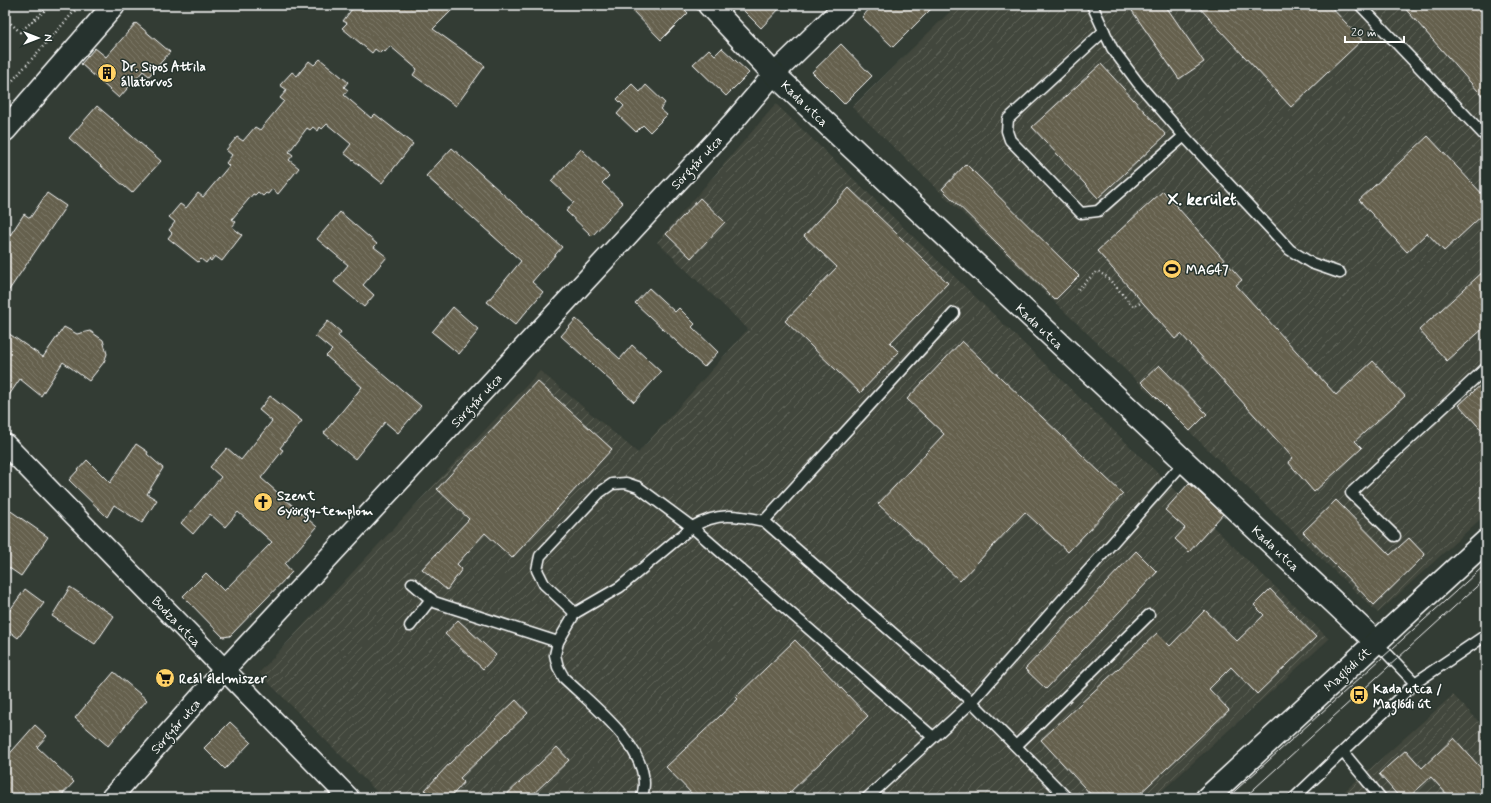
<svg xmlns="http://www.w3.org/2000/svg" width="1491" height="803" viewBox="0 0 1491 803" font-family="Mynerve,sans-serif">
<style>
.industrial{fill:url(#industrial-furrows)}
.building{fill:url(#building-back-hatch);stroke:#fff}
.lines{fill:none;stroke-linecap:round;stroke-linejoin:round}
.lane-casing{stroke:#fff;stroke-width:13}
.street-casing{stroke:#fff;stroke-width:23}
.secondary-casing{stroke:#fff;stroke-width:25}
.path{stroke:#fff;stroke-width:2.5;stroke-dasharray:1 3;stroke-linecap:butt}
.lane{stroke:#26332d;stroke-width:10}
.street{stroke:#26332d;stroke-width:20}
.secondary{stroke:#26332d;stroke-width:22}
.tram{stroke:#fff;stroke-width:1}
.labels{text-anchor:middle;stroke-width:3;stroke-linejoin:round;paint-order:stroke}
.poi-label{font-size:13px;font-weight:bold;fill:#fff;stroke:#26332d;text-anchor:start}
.street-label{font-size:13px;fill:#fff;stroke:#26332d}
.district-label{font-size:17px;font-weight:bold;fill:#fff;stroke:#26332d}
</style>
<defs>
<pattern id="industrial-furrows" width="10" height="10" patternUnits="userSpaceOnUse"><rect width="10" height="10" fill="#42473c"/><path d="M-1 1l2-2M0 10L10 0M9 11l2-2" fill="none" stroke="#5e6359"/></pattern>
<pattern id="building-back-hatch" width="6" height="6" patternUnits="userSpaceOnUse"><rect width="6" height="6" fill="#65614e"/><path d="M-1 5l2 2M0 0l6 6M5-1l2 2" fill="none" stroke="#7c7969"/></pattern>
</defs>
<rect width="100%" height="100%" fill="#333c34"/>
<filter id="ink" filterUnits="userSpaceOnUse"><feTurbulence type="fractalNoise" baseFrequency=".025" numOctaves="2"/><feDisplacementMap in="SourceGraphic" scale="8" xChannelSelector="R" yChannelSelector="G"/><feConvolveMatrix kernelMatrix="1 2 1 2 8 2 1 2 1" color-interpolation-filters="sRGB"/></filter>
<g filter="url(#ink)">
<g class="industrial">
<polygon points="957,5 1486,5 1486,514 1378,613 852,107"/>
<polygon points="776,104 1329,639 1154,798 383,798 259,673 540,371 638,453 748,329 657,242"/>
<polygon points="1453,695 1486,729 1486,798 1337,798"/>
</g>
<g class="building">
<polygon points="355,5 457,5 433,29 485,66 456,106 413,75 417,69 390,46 385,52 383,50 380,53 375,49 372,53 342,28 347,23 343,21"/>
<polygon points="627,5 680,5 688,13 661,40"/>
<polygon points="738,5 783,5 761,28"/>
<polygon points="873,5 935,5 893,47 862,17"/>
<polygon points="1128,5 1165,5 1204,62 1179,79"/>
<polygon points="1197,5 1329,5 1362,40 1291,107"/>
<polygon points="1402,5 1486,5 1486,100"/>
<polygon points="136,23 170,52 149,76 143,71 119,98 81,64 95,48 106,57"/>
<polygon points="841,44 872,76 844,104 812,72"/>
<polygon points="722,48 749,73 726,96 693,64 709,49 715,55"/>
<polygon points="320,59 348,82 344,87 348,90 344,95 371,118 375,114 413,144 382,183 344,153 351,144 327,124 322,129 320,127 318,131 313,127 310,130 307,128 289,152 293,155 289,160 299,168 278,194 272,189 268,194 266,193 263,196 258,192 255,195 253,194 232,219 236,222 232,227 242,235 222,261 215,256 211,261 209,259 206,263 201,259 198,262 168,238 172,233 169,230 175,222 169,217 180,204 186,208 198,193 203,197 208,191 229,166 226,163 232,155 226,150 237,137 243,141 255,127 260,130 284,101 280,98 287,90 280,85 292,72 297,76 309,61 314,65"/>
<polygon points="1101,64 1166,135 1098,198 1032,127"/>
<polygon points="632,84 640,92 646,85 665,103 660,109 667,115 650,132 643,125 636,132 617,114 624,106 617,99"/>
<polygon points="97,106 161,161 132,193 69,138"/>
<polygon points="1428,136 1486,198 1486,212 1444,251 1427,233 1407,252 1359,200"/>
<polygon points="452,148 562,247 532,282 543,292 515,325 487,302 521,261 426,176"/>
<polygon points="581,149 609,176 602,183 623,203 592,236 566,211 574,202 551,181"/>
<polygon points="966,164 1079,276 1055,300 942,189"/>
<polygon points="849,188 948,283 890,343 899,352 860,393 785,321 837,267 804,236"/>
<polygon points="1163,191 1242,280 1236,285 1336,395 1373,361 1405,396 1355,441 1362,448 1314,492 1288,462 1293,458 1181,334 1175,339 1097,251"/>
<polygon points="47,193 66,206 5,296 5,243 24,214 30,218"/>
<polygon points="700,198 725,222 691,258 666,234"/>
<polygon points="340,212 377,244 374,247 387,257 363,285 374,295 364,307 334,282 348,265 317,239"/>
<polygon points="1486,269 1486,326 1447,361 1419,330"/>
<polygon points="649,288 675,312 679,308 695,324 692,327 718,352 704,367 635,303"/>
<polygon points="453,307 479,330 459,354 432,332"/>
<polygon points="576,319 620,359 632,345 661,372 634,402 561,336"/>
<polygon points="328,321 341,332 338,336 421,406 398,433 385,422 355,459 324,433 362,387 326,356 332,350 315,336"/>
<polygon points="64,327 77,334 90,331 103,340 107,354 104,362 89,381 63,362 41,396 20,379 5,401 5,331 43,357"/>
<polygon points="962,341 1123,494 1068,552 1025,512 960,581 878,504 944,434 907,399"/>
<polygon points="1159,365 1207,414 1190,431 1141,382"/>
<polygon points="1486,380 1486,435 1459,405"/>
<polygon points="537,381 612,449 512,558 485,533 457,564 462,569 447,590 422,569 469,519 437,489"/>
<polygon points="270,396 302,421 280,448 283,450 261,478 317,527 285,564 292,572 230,636 223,637 183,596 206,573 224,591 272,542 238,512 225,527 210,514 193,534 181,523 221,477 210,467 227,448 241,460 272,421 259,410"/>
<polygon points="136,444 148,452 147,454 163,468 147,494 157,500 142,523 114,505 107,517 69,480 87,460 110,483"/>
<polygon points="1189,483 1223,514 1189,552 1175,539 1185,528 1165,510"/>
<polygon points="1336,500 1390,555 1409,538 1425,555 1374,605 1303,532"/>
<polygon points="5,507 48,537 21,576 5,565"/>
<polygon points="1136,551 1157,572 1046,689 1025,669"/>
<polygon points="70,587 114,616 95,644 52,616"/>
<polygon points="25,589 44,603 18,638 5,628 5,617"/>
<polygon points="1270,589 1316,637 1257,694 1231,667 1209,689 1229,710 1135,798 1094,798 1041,740 1157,633 1170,646 1205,610 1237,641 1264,615 1254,605"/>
<polygon points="458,620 496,655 483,669 445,634"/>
<polygon points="795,640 868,716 784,798 696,798 666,767 738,699 736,697"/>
<polygon points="114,672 147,700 108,746 75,718"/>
<polygon points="516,700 528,713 460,778 464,782 450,798 433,798 425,790 450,763"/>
<polygon points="230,722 251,742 225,769 204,748"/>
<polygon points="35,725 47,736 37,747 74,782 59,798 5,798 5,759"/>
<polygon points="1454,738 1486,774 1486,798 1450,798 1431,777 1408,798 1400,798 1379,774 1406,750 1422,768"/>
<polygon points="557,747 569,760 529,798 503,798"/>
</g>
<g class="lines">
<defs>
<g id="lane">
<polyline points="1092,5 1112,48 1138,83 1184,136 1290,250 1311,263 1340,273"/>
<polyline points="1360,5 1486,137"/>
<polyline points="1104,31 1008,119 1007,131 1010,140 1081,213 1098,211 1184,136"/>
<polyline points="764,521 954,313"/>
<polyline points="1395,536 1351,493 1486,368"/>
<polyline points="412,583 434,602 558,642"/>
<path d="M575 613 544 584 537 570 540 556 599 493 612 484 626 483 638 487 692 527C718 512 735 515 764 521L972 702 1067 798"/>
<polyline points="410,626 431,599"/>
<polyline points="1376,642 1415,683"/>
<polyline points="1016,746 1149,615"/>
<polyline points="1343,752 1381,798"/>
<path d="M642 798C643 793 644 788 644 783 643 743 591 704 564 678L558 667 555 655 558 642 575 613 620 587 692 527 933 737"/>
<polyline points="867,798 972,702 1184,462"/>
<polyline points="1294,798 1415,683 1486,635"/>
</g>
<g id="street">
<polyline points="5,444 349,798"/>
<polyline points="111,798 224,670 734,121 774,74 845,5"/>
</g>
<g id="secondary">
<polyline points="709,5 774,74 1376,642"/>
<polyline points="5,130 114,5"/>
<polyline points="1207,798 1486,541"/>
</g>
</defs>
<use href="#lane" class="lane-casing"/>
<use href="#street" class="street-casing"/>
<use href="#secondary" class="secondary-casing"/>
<g class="path">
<polyline points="73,5 77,8"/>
<polyline points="5,18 20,32 51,5"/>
<polyline points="5,89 80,5"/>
<polyline points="1078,289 1097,271 1107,277 1134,307 1142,302"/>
</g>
<use href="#lane" class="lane"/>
<use href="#street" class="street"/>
<use href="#secondary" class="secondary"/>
<g class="tram">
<polyline points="1227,798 1486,564"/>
<polyline points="1244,798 1486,578"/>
</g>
</g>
</g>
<defs>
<symbol id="building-disc" viewBox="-11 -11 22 22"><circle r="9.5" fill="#ffd166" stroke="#26332d"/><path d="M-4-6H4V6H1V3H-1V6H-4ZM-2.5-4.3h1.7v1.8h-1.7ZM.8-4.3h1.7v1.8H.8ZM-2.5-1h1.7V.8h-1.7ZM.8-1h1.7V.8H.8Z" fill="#111"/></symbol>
<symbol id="stadium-disc" viewBox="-11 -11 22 22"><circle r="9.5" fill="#ffd166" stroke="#26332d"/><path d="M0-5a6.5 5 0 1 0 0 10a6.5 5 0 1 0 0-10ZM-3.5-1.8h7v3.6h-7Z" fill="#111"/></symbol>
<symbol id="church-disc" viewBox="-11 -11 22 22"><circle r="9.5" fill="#ffd166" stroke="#26332d"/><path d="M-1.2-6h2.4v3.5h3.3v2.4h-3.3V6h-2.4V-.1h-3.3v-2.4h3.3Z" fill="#111"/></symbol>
<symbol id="supermarket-disc" viewBox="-11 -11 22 22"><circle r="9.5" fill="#ffd166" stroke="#26332d"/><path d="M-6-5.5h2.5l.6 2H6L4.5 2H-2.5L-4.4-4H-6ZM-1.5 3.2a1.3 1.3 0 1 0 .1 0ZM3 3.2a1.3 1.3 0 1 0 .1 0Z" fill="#111"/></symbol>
<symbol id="bus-disc" viewBox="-11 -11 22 22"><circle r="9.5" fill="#ffd166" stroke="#26332d"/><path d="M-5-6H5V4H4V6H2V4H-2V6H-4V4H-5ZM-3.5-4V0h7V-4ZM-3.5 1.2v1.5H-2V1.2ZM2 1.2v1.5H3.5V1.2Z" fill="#111"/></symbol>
</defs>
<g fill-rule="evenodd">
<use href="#building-disc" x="96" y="62" width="22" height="22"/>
<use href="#stadium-disc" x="1161" y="258" width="22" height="22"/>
<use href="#church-disc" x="252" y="491" width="22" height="22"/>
<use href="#supermarket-disc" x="154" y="667" width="22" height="22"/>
<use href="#bus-disc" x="1348" y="684" width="22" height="22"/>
</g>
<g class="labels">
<g class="poi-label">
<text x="121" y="71">Dr. Sipos Attila<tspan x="121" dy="15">állatorvos</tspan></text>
<text x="1186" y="274">MAG47</text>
<text x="277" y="500">Szent<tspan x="277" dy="15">György-templom</tspan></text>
<text x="179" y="683">Reál élelmiszer</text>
<text x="1373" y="693">Kada utca /<tspan x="1373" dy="15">Maglódi út</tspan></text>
</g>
<g class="street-label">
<text transform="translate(805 103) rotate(44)" y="5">Kada utca</text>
<text transform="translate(696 162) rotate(-47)" y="5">Sörgyár utca</text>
<text transform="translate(1040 326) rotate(43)" y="5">Kada utca</text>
<text transform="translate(476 400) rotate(-47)" y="5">Sörgyár utca</text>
<text transform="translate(1276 548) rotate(43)" y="5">Kada utca</text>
<text transform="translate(177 621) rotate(46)" y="5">Bodza utca</text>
<text transform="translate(1347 669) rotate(-43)" y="5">Maglódi út</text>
<text transform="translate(175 726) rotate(-49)" y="5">Sörgyár utca</text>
</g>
<g class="district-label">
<text x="1202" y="205">X. kerület</text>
</g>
</g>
<rect width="1491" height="803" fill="none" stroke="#26332d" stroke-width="20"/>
<rect x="10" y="10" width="1471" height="783" fill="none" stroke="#fff" stroke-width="1.5" filter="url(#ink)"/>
<g transform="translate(38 38) rotate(90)" stroke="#26332d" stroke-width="3" paint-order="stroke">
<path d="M0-3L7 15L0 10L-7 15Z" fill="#ffffff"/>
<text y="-6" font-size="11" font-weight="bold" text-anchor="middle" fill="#ffffff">N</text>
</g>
<path d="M1345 36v6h59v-6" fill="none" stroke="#ffffff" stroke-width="2"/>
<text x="1351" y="36" font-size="12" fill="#ffffff" stroke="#26332d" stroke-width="3" paint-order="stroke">20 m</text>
</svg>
